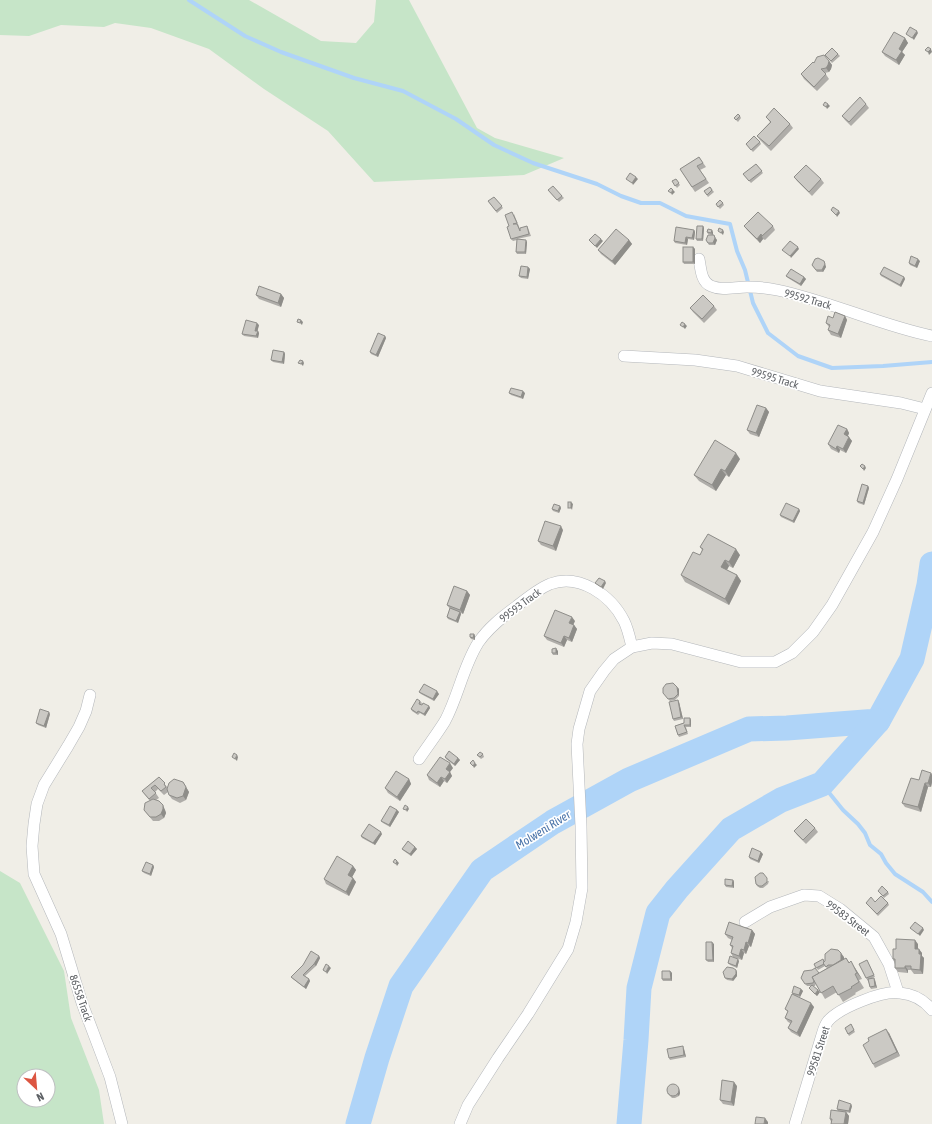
<svg xmlns="http://www.w3.org/2000/svg" width="932" height="1124" viewBox="0 0 932 1124" font-family="'Asap Condensed',sans-serif">
<style>
.green{fill:#c6e5c8;fill-rule:evenodd}
.lines{fill:none;stroke-linecap:round;stroke-linejoin:round}
.stream{stroke:#afd4f8;stroke-width:4}
.river{stroke:#afd4f8;stroke-width:25}
.minor-casing{stroke:#b4b7bb;stroke-width:12}
.minor{stroke:#fff;stroke-width:11}
.wall{fill:#afada9}
.shaded-wall{fill:#8e8d89}
.building{fill:#cbc9c4;stroke:#8e8d89}
.labels{text-anchor:middle;stroke-width:3.5;stroke-linejoin:round;paint-order:stroke}
.street-label{font-size:11px;fill:#5f6266;stroke:#fff}
.water-label{font-size:12px;font-style:italic;fill:#4c75aa;stroke:#fff}
</style>
<rect width="100%" height="100%" fill="#f0eee7"/>
<g class="green">
<polygon points="0,0 249,0 321,41 356,43 374,22 376,0 409,0 477,128 495,138 564,158 524,175 374,182 328,131 264,89 209,49 151,28 115,23 104,27 61,25 29,36 0,35"/>
<path d="M0 871 20 883 64 971 71 1018 99 1090 104 1124H0ZM24 1076H48V1100H24Z"/>
</g>
<g class="lines">
<g class="stream">
<polyline points="189,0 245,36 281,52 354,78 403,91 456,119 494,145 533,163 597,184 621,196 641,203 660,203 686,216 730,224 737,251 745,270 753,303 768,333 798,356 832,368 883,366 932,362"/>
<polyline points="822,784 843,810 858,824 865,833 870,845 881,854 886,863 895,874 923,892 932,902"/>
</g>
<g class="river">
<polyline points="358,1124 377,1058 401,986 482,870 553,822 629,780 749,729 787,728 878,721 912,659 929,585 932,564"/>
<polyline points="629,1124 636,1040 639,988 658,913 677,889 731,829 781,800 822,784 878,721"/>
</g>
<defs>
<g id="minor">
<path d="M699 259C701 269 701 282 711 286 722 291 735 287 747 287 756 287 768 288 777 290 830 301 879 325 932 336"/>
<polyline points="624,356 695,360 737,366 820,391 901,403 925,409"/>
<polyline points="90,695 86,711 79,727 68,746 44,785 37,804 34,824 32,846 34,874 61,934 82,1003 110,1077 122,1124"/>
<path d="M419 759C427 747 437 734 445 721 458 697 463 667 478 643 488 628 502 617 517 606 527 598 538 589 550 584 579 573 611 595 624 621 628 629 630 639 632 647"/>
<polyline points="745,922 770,907 804,895 819,896 840,909 874,937 889,964 898,992"/>
<polyline points="460,1124 468,1105 498,1058 528,1014 568,949 576,922 582,888 581,826 577,744 579,729 590,691 604,671 614,659 632,647 652,643 672,644 741,662 775,662 792,653 813,632 832,605 873,532 897,479 932,393"/>
<path d="M795 1124 821 1038C823 1032 824 1026 828 1021 839 1008 883 990 900 993 912 994 924 1000 932 1010"/>
</g>
</defs>
<use href="#minor" class="minor-casing"/>
<use href="#minor" class="minor"/>
</g>
<g class="wall">
<polygon points="905,38 908,43 902,52 905,55 899,65 885,56 882,52"/>
<polygon points="838,54 840,56 832,63 825,55"/>
<polygon points="829,61 832,65 831,69 829,72 825,73 829,79 817,91 804,79 801,74 814,63"/>
<polygon points="866,104 869,108 851,126 845,120 842,116"/>
<polygon points="740,116 741,118 738,122 734,118"/>
<polygon points="766,117 790,124 793,128 771,151 760,140 757,136 770,122"/>
<polygon points="760,142 761,144 753,152 746,144"/>
<polygon points="699,157 706,167 700,170 709,183 695,192 680,169"/>
<polygon points="756,164 763,173 751,183 743,174"/>
<polygon points="794,177 821,179 824,183 812,196 797,181"/>
<polygon points="676,179 680,185 677,188 672,181"/>
<polygon points="710,187 714,192 708,197 704,191"/>
<polygon points="548,190 562,196 564,198 559,202"/>
<polygon points="494,197 503,208 497,213 488,201"/>
<polygon points="723,203 724,205 720,209 716,204"/>
<polygon points="514,214 520,229 527,226 528,228 531,236 517,239 527,242 526,254 517,254 516,252 517,240 513,241 511,239 509,226"/>
<polygon points="703,226 704,228 703,241 697,241 696,239"/>
<polygon points="744,226 773,226 775,230 765,240 763,239 760,243 747,230"/>
<polygon points="694,230 695,232 694,240 688,239 687,245 675,243 674,241"/>
<polygon points="707,232 713,232 713,235 714,235 717,240 715,245 709,245 706,240 712,235 708,234"/>
<polygon points="629,240 632,244 615,265 601,254 598,250"/>
<polygon points="693,247 695,249 695,264 684,264 683,262"/>
<polygon points="824,261 826,267 823,272 817,272 812,265"/>
<polygon points="920,261 917,268 910,265 909,263"/>
<polygon points="528,267 530,269 528,279 521,278 519,276"/>
<polygon points="880,274 904,277 905,279 901,287 881,276"/>
<polygon points="786,276 804,277 806,279 801,286 788,278"/>
<polygon points="281,294 284,298 281,307 259,299 256,295"/>
<polygon points="714,306 717,310 704,323 693,312 690,308"/>
<polygon points="845,316 847,320 841,338 831,335 828,330 830,327 829,327 826,323 833,318"/>
<polygon points="259,325 257,331 259,333 258,338 244,336 242,334"/>
<polygon points="385,336 386,338 378,357 371,354 370,352"/>
<polygon points="284,352 285,354 284,364 273,362 271,360"/>
<polygon points="509,393 525,393 523,399 511,395"/>
<polygon points="766,408 769,412 759,437 750,434 747,430"/>
<polygon points="847,429 849,433 848,436 852,441 846,453 840,450 839,453 831,449 828,444"/>
<polygon points="740,459 729,477 726,475 716,491 699,481 694,475"/>
<polygon points="868,486 869,488 864,505 858,503 857,501"/>
<polygon points="560,506 561,508 559,513 553,511 552,509"/>
<polygon points="799,509 800,511 794,523 781,517 780,515"/>
<polygon points="563,530 556,551 541,545 538,541"/>
<polygon points="700,547 740,555 733,568 729,566 727,570 737,575 741,581 729,605 685,582 681,575 700,555 702,550"/>
<polygon points="467,591 470,595 463,614 461,613 461,614 458,623 448,619 447,617 450,609 447,605"/>
<polygon points="575,621 573,625 574,625 577,629 572,642 567,640 564,647 547,640 544,636"/>
<polygon points="474,634 475,636 475,640 471,639 470,637"/>
<polygon points="558,651 558,655 553,655 552,653"/>
<polygon points="677,687 679,689 679,696 675,700 670,701 663,693"/>
<polygon points="419,692 439,694 434,701 421,694"/>
<polygon points="678,700 679,702 683,719 674,721 673,719"/>
<polygon points="420,701 422,703 421,705 429,706 430,708 425,716 420,713 418,715 412,711 411,709"/>
<polygon points="50,714 46,728 38,725 36,723"/>
<polygon points="691,720 691,727 686,727 688,734 679,737 678,735 675,726"/>
<polygon points="483,754 484,757 481,759 477,755"/>
<polygon points="445,757 458,758 460,760 455,766 446,759"/>
<polygon points="453,768 450,772 452,776 447,783 444,781 440,787 429,780 427,775"/>
<polygon points="931,773 932,775 932,782 931,787 928,787 921,812 905,807 902,803 919,780"/>
<polygon points="159,777 167,787 183,782 189,792 186,800 180,803 172,799 169,795 168,792 164,795 158,789 155,792 159,798 156,800 165,810 166,813 164,818 159,821 153,821 144,810 150,801 142,791"/>
<polygon points="409,779 411,784 400,801 388,793 385,788"/>
<polygon points="397,810 399,812 390,827 383,823 381,821"/>
<polygon points="815,828 818,832 806,844 797,835 794,831"/>
<polygon points="382,834 375,845 362,838 361,836"/>
<polygon points="415,847 417,849 411,856 404,851 402,849"/>
<polygon points="763,854 759,863 750,859 749,857"/>
<polygon points="153,865 154,867 151,876 144,873 142,871"/>
<polygon points="353,866 356,870 352,877 353,878 356,882 349,896 326,884 324,879"/>
<polygon points="733,880 734,882 734,888 726,887 725,885"/>
<polygon points="769,881 768,884 763,888 760,888 757,886 756,884"/>
<polygon points="878,891 888,892 889,894 884,898"/>
<polygon points="875,902 888,903 889,905 878,916 866,903"/>
<polygon points="752,930 755,934 751,947 749,946 746,954 744,953 742,960 733,957 731,953 732,948 730,945 732,940 728,938 725,934"/>
<polygon points="714,944 714,962 708,962 706,960"/>
<polygon points="918,944 918,949 922,953 922,956 924,958 923,974 914,974 911,970 908,970 908,973 898,972 895,968 895,963 893,959 896,949"/>
<polygon points="319,956 320,958 316,966 305,976 309,979 310,981 306,989 293,979 291,977"/>
<polygon points="844,957 844,959 846,958 849,962 855,968 862,979 859,980 864,988 855,993 856,994 843,1002 837,992 825,999 816,983 815,986 813,986 820,992 817,996 809,988 811,986 807,986 801,978 819,973 827,968 825,966 818,970 814,964 825,961"/>
<polygon points="867,960 875,977 872,978 875,980 877,988 871,989 870,987 868,980 868,981 866,978"/>
<polygon points="739,961 737,968 730,965 728,963"/>
<polygon points="670,971 672,973 672,981 663,981 662,979"/>
<polygon points="737,972 737,976 733,981 727,980 725,978"/>
<polygon points="801,989 803,991 800,997 795,996 814,1007 800,1037 791,1032 788,1028 790,1023 788,1022 785,1018 788,1012 785,1009 793,995 792,993"/>
<polygon points="851,1024 855,1032 849,1036 845,1028"/>
<polygon points="889,1033 900,1056 875,1068 873,1064"/>
<polygon points="684,1049 686,1057 670,1060 669,1058"/>
<polygon points="737,1086 734,1106 723,1104 720,1100"/>
<polygon points="678,1087 679,1089 680,1093 679,1096 675,1098 672,1098 667,1093"/>
<polygon points="852,1106 850,1113 846,1112 849,1116 848,1124 831,1124 831,1122 830,1119 845,1112 838,1111 837,1109"/>
</g>
<g class="shaded-wall">
<polygon points="917,31 918,33 914,40 912,38"/>
<polygon points="905,38 908,43 902,52 905,55 899,65 896,60 899,49"/>
<polygon points="931,49 932,52 929,55 928,52"/>
<polygon points="829,61 832,65 831,69 829,72 826,68"/>
<polygon points="828,104 830,106 827,109 826,107"/>
<polygon points="636,177 638,179 633,185 632,183"/>
<polygon points="673,190 675,192 672,195 671,193"/>
<polygon points="839,211 840,213 837,217 836,215"/>
<polygon points="703,226 704,228 703,241 702,239"/>
<polygon points="694,230 695,232 694,240 692,238"/>
<polygon points="712,230 713,232 713,235 711,233"/>
<polygon points="723,230 724,232 723,235 721,233"/>
<polygon points="761,234 763,239 760,243 757,239"/>
<polygon points="686,237 688,239 687,245 685,243"/>
<polygon points="715,238 717,240 715,245 713,243"/>
<polygon points="601,239 603,241 597,248 595,246"/>
<polygon points="526,240 527,242 526,254 525,252"/>
<polygon points="629,240 632,244 615,265 612,261"/>
<polygon points="693,247 695,249 695,264 693,262"/>
<polygon points="798,247 799,249 791,258 790,256"/>
<polygon points="918,259 920,261 917,268 915,266"/>
<polygon points="824,261 826,267 823,272 822,270"/>
<polygon points="528,267 530,269 528,279 527,277"/>
<polygon points="804,277 806,279 801,286 800,284"/>
<polygon points="904,277 905,279 901,287 900,285"/>
<polygon points="281,294 284,298 281,307 278,303"/>
<polygon points="845,316 847,320 841,338 838,334"/>
<polygon points="301,320 303,322 302,325 300,323"/>
<polygon points="257,323 259,325 257,333 255,331"/>
<polygon points="685,324 687,326 685,329 683,327"/>
<polygon points="258,331 259,333 258,338 256,336"/>
<polygon points="385,336 386,338 378,357 376,355"/>
<polygon points="284,352 285,354 284,364 282,362"/>
<polygon points="303,361 304,363 303,366 301,364"/>
<polygon points="523,391 525,393 523,399 521,397"/>
<polygon points="766,408 769,412 759,437 756,433"/>
<polygon points="847,429 849,433 847,438 844,434"/>
<polygon points="849,437 852,441 846,453 843,449"/>
<polygon points="837,446 840,450 839,453 836,449"/>
<polygon points="736,453 740,459 729,477 725,471"/>
<polygon points="865,466 866,468 864,471 863,469"/>
<polygon points="721,469 726,475 716,491 712,485"/>
<polygon points="868,486 869,488 864,505 863,503"/>
<polygon points="571,502 573,504 572,510 571,508"/>
<polygon points="560,506 561,508 559,513 558,511"/>
<polygon points="799,509 800,511 794,523 793,521"/>
<polygon points="561,526 563,530 556,551 553,546"/>
<polygon points="736,549 740,555 733,568 729,562"/>
<polygon points="725,560 729,566 725,573 721,567"/>
<polygon points="737,575 741,581 729,605 725,599"/>
<polygon points="605,581 606,583 603,589 601,587"/>
<polygon points="467,591 470,595 463,614 460,610"/>
<polygon points="460,612 461,614 458,623 456,621"/>
<polygon points="572,617 575,621 572,627 569,623"/>
<polygon points="574,625 577,629 572,642 569,638"/>
<polygon points="474,634 475,636 475,640 473,638"/>
<polygon points="564,636 567,640 564,647 561,643"/>
<polygon points="556,648 558,651 558,655 556,653"/>
<polygon points="677,687 679,689 679,696 678,694"/>
<polygon points="437,691 439,694 434,701 433,699"/>
<polygon points="678,700 679,702 683,719 681,717"/>
<polygon points="429,706 430,708 425,716 424,714"/>
<polygon points="49,712 50,714 46,728 44,726"/>
<polygon points="690,718 691,720 691,727 690,725"/>
<polygon points="237,755 238,757 237,761 235,759"/>
<polygon points="458,758 460,760 455,766 454,764"/>
<polygon points="450,763 453,768 449,773 446,769"/>
<polygon points="475,763 477,765 474,768 473,766"/>
<polygon points="450,772 452,776 447,783 445,779"/>
<polygon points="931,773 932,775 932,782 931,787 928,783"/>
<polygon points="441,777 444,781 440,787 437,783"/>
<polygon points="409,779 411,784 400,801 397,797"/>
<polygon points="183,782 189,792 186,800 183,796"/>
<polygon points="925,783 928,787 921,812 918,807"/>
<polygon points="163,805 165,810 166,813 164,818 161,814"/>
<polygon points="408,807 409,809 407,812 406,810"/>
<polygon points="397,810 399,812 390,827 389,825"/>
<polygon points="381,832 382,834 375,845 373,843"/>
<polygon points="415,847 417,849 411,856 410,854"/>
<polygon points="761,852 763,854 759,863 758,861"/>
<polygon points="397,861 399,863 397,866 396,864"/>
<polygon points="153,865 154,867 151,876 150,874"/>
<polygon points="353,866 356,870 351,879 348,875"/>
<polygon points="353,878 356,882 349,896 346,892"/>
<polygon points="733,880 734,882 734,888 732,886"/>
<polygon points="923,928 924,930 920,936 918,934"/>
<polygon points="752,930 755,934 751,947 748,943"/>
<polygon points="915,940 918,944 918,953 915,949"/>
<polygon points="712,942 714,944 714,962 713,960"/>
<polygon points="746,942 749,946 746,954 744,950"/>
<polygon points="741,949 744,953 742,960 739,956"/>
<polygon points="919,949 922,953 922,956 924,958 923,974 920,970"/>
<polygon points="841,953 844,957 844,965 841,961"/>
<polygon points="319,956 320,958 316,966 314,964"/>
<polygon points="738,959 739,961 737,968 736,966"/>
<polygon points="851,961 855,968 862,979 857,973"/>
<polygon points="329,966 331,968 327,974 326,972"/>
<polygon points="905,966 908,970 908,973 905,968"/>
<polygon points="736,970 737,972 737,976 733,981 732,979"/>
<polygon points="670,971 672,973 672,981 671,979"/>
<polygon points="874,978 875,980 877,988 875,986"/>
<polygon points="309,979 310,981 306,989 304,987"/>
<polygon points="801,989 803,991 800,997 799,995"/>
<polygon points="818,990 820,992 817,996 815,994"/>
<polygon points="811,1003 814,1007 800,1037 797,1033"/>
<polygon points="886,1029 889,1033 900,1056 897,1052"/>
<polygon points="683,1046 684,1049 686,1057 684,1055"/>
<polygon points="734,1082 737,1086 734,1106 731,1102"/>
<polygon points="678,1087 679,1089 680,1093 679,1096 677,1094"/>
<polygon points="851,1104 852,1106 850,1113 849,1111"/>
<polygon points="846,1112 849,1116 848,1124 844,1124"/>
<polygon points="765,1118 768,1122 768,1124 764,1124"/>
</g>
<g class="building">
<polygon points="910,27 917,31 912,38 906,34"/>
<polygon points="894,32 905,38 899,49 902,51 896,60 882,52"/>
<polygon points="928,47 931,49 928,52 925,50"/>
<polygon points="832,48 838,54 831,61 825,55"/>
<polygon points="824,55 829,61 828,65 826,68 821,69 826,74 814,87 801,74 813,62 814,63 817,57"/>
<polygon points="860,97 866,104 849,122 842,116"/>
<polygon points="825,102 828,104 826,107 823,105"/>
<polygon points="774,108 790,124 769,146 757,136 771,122 766,117"/>
<polygon points="738,114 740,116 736,120 734,118"/>
<polygon points="754,136 760,142 751,150 746,144"/>
<polygon points="699,157 703,163 697,166 706,179 692,187 680,169"/>
<polygon points="756,164 762,171 749,181 743,174"/>
<polygon points="806,165 821,179 809,192 794,177"/>
<polygon points="630,173 636,177 632,183 626,179"/>
<polygon points="676,179 679,183 675,186 672,181"/>
<polygon points="553,186 562,196 557,200 548,190"/>
<polygon points="710,187 712,190 707,195 704,191"/>
<polygon points="671,188 673,190 671,193 668,191"/>
<polygon points="494,197 502,206 496,211 488,201"/>
<polygon points="720,200 723,203 718,207 716,204"/>
<polygon points="833,207 839,211 836,215 831,210"/>
<polygon points="512,212 517,223 513,224 517,224 520,231 520,228 527,226 529,234 511,239 507,227 509,226 505,215"/>
<polygon points="758,212 773,226 762,236 761,234 757,239 744,226"/>
<polygon points="697,226 703,226 702,239 696,239"/>
<polygon points="676,227 694,230 692,238 686,237 685,243 674,241"/>
<polygon points="719,228 723,230 721,233 718,231"/>
<polygon points="616,229 629,240 612,261 598,250"/>
<polygon points="708,229 712,230 711,233 707,232"/>
<polygon points="595,234 601,239 595,246 589,240"/>
<polygon points="708,235 714,235 715,238 713,243 708,243 706,240"/>
<polygon points="517,239 526,240 525,252 516,252"/>
<polygon points="790,241 798,247 790,256 782,250"/>
<rect x="683" y="247" width="10" height="15"/>
<polygon points="911,256 918,259 915,266 909,263"/>
<polygon points="818,258 824,261 825,264 822,270 816,270 812,265 815,259"/>
<polygon points="521,266 528,267 527,277 519,276"/>
<polygon points="884,267 904,277 900,285 880,274"/>
<polygon points="791,269 804,277 800,284 786,276"/>
<polygon points="259,286 281,294 278,303 256,295"/>
<polygon points="703,295 714,306 702,319 690,308"/>
<polygon points="835,312 845,316 838,334 828,330 830,325 826,323 828,316 833,318"/>
<polygon points="298,319 301,320 300,323 297,322"/>
<polygon points="246,320 257,323 255,331 258,331 256,336 242,334"/>
<polygon points="682,322 685,324 683,327 680,325"/>
<polygon points="378,333 385,336 376,355 370,352"/>
<polygon points="273,350 284,352 282,362 271,360"/>
<polygon points="300,360 303,361 301,364 298,363"/>
<polygon points="511,388 523,391 521,397 509,393"/>
<polygon points="757,405 766,408 756,433 747,430"/>
<polygon points="838,425 847,429 844,434 849,437 843,449 837,446 836,449 828,444"/>
<polygon points="715,440 736,453 725,471 721,469 712,485 694,475"/>
<polygon points="862,464 865,466 863,469 860,466"/>
<polygon points="862,484 868,486 863,503 857,501"/>
<rect x="568" y="502" width="3" height="6"/>
<polygon points="786,503 799,509 793,521 780,515"/>
<polygon points="554,504 560,506 558,511 552,509"/>
<polygon points="545,521 561,526 553,546 538,541"/>
<polygon points="708,534 736,549 729,562 725,560 721,567 737,575 725,599 681,575 693,552 700,555 703,549 700,547"/>
<polygon points="599,578 605,581 601,587 595,583"/>
<polygon points="454,586 467,591 460,610 447,605"/>
<polygon points="450,608 460,612 456,621 447,617"/>
<polygon points="555,610 572,617 569,623 574,625 569,638 564,636 561,643 544,636"/>
<polygon points="470,634 474,634 473,638 470,637"/>
<polygon points="556,648 556,653 552,653 552,649"/>
<polygon points="673,683 677,687 678,694 674,698 668,699 663,693 663,688 666,684"/>
<polygon points="424,684 437,691 433,699 419,692"/>
<polygon points="417,699 420,701 419,704 422,705 423,703 429,706 424,714 418,711 417,713 411,709"/>
<polygon points="678,700 681,717 673,719 669,702"/>
<polygon points="40,709 49,712 44,726 36,723"/>
<polygon points="684,718 690,718 690,725 684,725 687,732 678,735 675,726 684,723"/>
<polygon points="449,751 458,758 454,764 445,757"/>
<polygon points="480,752 483,754 480,757 477,755"/>
<polygon points="234,753 237,755 235,759 232,757"/>
<polygon points="440,757 450,763 446,769 450,772 445,779 441,777 437,783 427,775"/>
<polygon points="473,760 475,763 473,766 470,763"/>
<polygon points="922,770 931,773 928,783 925,783 918,807 902,803 911,778 919,780"/>
<polygon points="396,771 409,779 397,797 385,788"/>
<polygon points="159,777 165,783 164,784 166,787 161,791 155,785 151,788 156,793 149,799 142,791"/>
<polygon points="174,779 183,782 186,787 183,796 177,798 169,795 167,789 169,783"/>
<polygon points="153,799 159,801 163,805 163,809 161,814 156,817 150,817 144,810 145,803"/>
<polygon points="405,805 408,807 406,810 403,809"/>
<polygon points="390,806 397,810 389,825 381,821"/>
<polygon points="806,819 815,828 803,840 794,831"/>
<polygon points="369,824 381,832 373,843 361,836"/>
<polygon points="408,841 415,847 410,854 402,849"/>
<polygon points="752,848 761,852 758,861 749,857"/>
<polygon points="337,856 353,866 348,875 353,878 346,892 324,879"/>
<polygon points="395,859 397,861 396,864 393,862"/>
<polygon points="146,862 153,865 150,874 142,871"/>
<polygon points="760,873 763,873 767,878 767,882 762,886 759,886 756,884 755,877"/>
<polygon points="725,879 733,880 732,886 725,885"/>
<polygon points="882,886 888,892 883,896 878,891"/>
<polygon points="881,896 888,903 877,914 866,903 871,897 875,902"/>
<polygon points="729,922 752,930 748,943 746,942 744,950 741,949 739,956 731,953 733,946 730,945 733,937 725,934"/>
<polygon points="915,922 923,928 918,934 910,928"/>
<polygon points="896,939 915,940 915,949 919,949 919,954 921,954 920,970 911,969 911,966 905,966 905,968 895,968 895,959 893,959 893,949 896,949"/>
<polygon points="706,942 712,942 713,960 706,960"/>
<polygon points="831,949 838,950 841,953 841,960 833,965 828,965 826,967 823,963 825,961 825,954"/>
<polygon points="311,951 319,956 314,964 303,975 309,979 304,987 291,977 303,965"/>
<polygon points="730,956 738,959 736,966 728,963"/>
<polygon points="846,958 849,963 851,961 857,973 855,974 859,982 851,987 852,988 838,995 833,986 821,993 812,977"/>
<polygon points="823,959 824,962 823,963 824,964 816,968 814,964"/>
<polygon points="867,960 874,975 866,978 859,964"/>
<polygon points="326,964 329,966 326,972 323,970"/>
<polygon points="727,967 733,968 736,970 736,974 732,979 725,978 723,972"/>
<polygon points="815,968 819,973 812,977 814,981 813,983 805,984 801,978 804,971 812,970"/>
<polygon points="662,971 670,971 671,979 662,979"/>
<polygon points="874,978 875,986 870,987 868,979"/>
<polygon points="812,985 818,990 815,994 809,988"/>
<polygon points="794,986 801,989 799,995 792,993"/>
<polygon points="792,994 811,1003 797,1033 788,1028 792,1021 785,1018 788,1011 785,1009"/>
<polygon points="851,1024 854,1030 848,1034 845,1028"/>
<polygon points="886,1029 897,1052 873,1064 863,1045 869,1041 868,1038"/>
<polygon points="683,1046 684,1055 669,1058 667,1049"/>
<polygon points="722,1080 734,1082 731,1102 720,1100"/>
<circle cx="673" cy="1090" r="6"/>
<polygon points="839,1100 851,1104 849,1111 837,1109"/>
<polygon points="831,1110 846,1112 844,1124 831,1124 832,1119 830,1119"/>
<polygon points="756,1117 765,1118 764,1124 755,1124"/>
</g>
<g class="labels">
<g class="street-label">
<text transform="translate(808 299) rotate(16)" y="4">99592 Track</text>
<text transform="translate(775 378) rotate(17)" y="4">99595 Track</text>
<text transform="translate(520 605) rotate(-37)" y="4">99593 Track</text>
<text transform="translate(848 918) rotate(37)" y="4">99583 Street</text>
<text transform="translate(81 998) rotate(71)" y="4">86558 Track</text>
<text transform="translate(818 1051) rotate(-72)" y="4">99581 Street</text>
</g>
<g class="water-label">
<text transform="translate(543 830) rotate(-32)" y="4">Molweni River</text>
</g>
</g>
<g transform="translate(36 1088) rotate(154)"><circle r="19" fill="#ffffff" stroke="#bfc0c2"/>
<path d="M0-3L7 15L0 10L-7 15Z" fill="#dc5541"/>
<text y="-6" font-size="11" font-weight="bold" text-anchor="middle" fill="#5f6266">N</text>
</g>
</svg>
